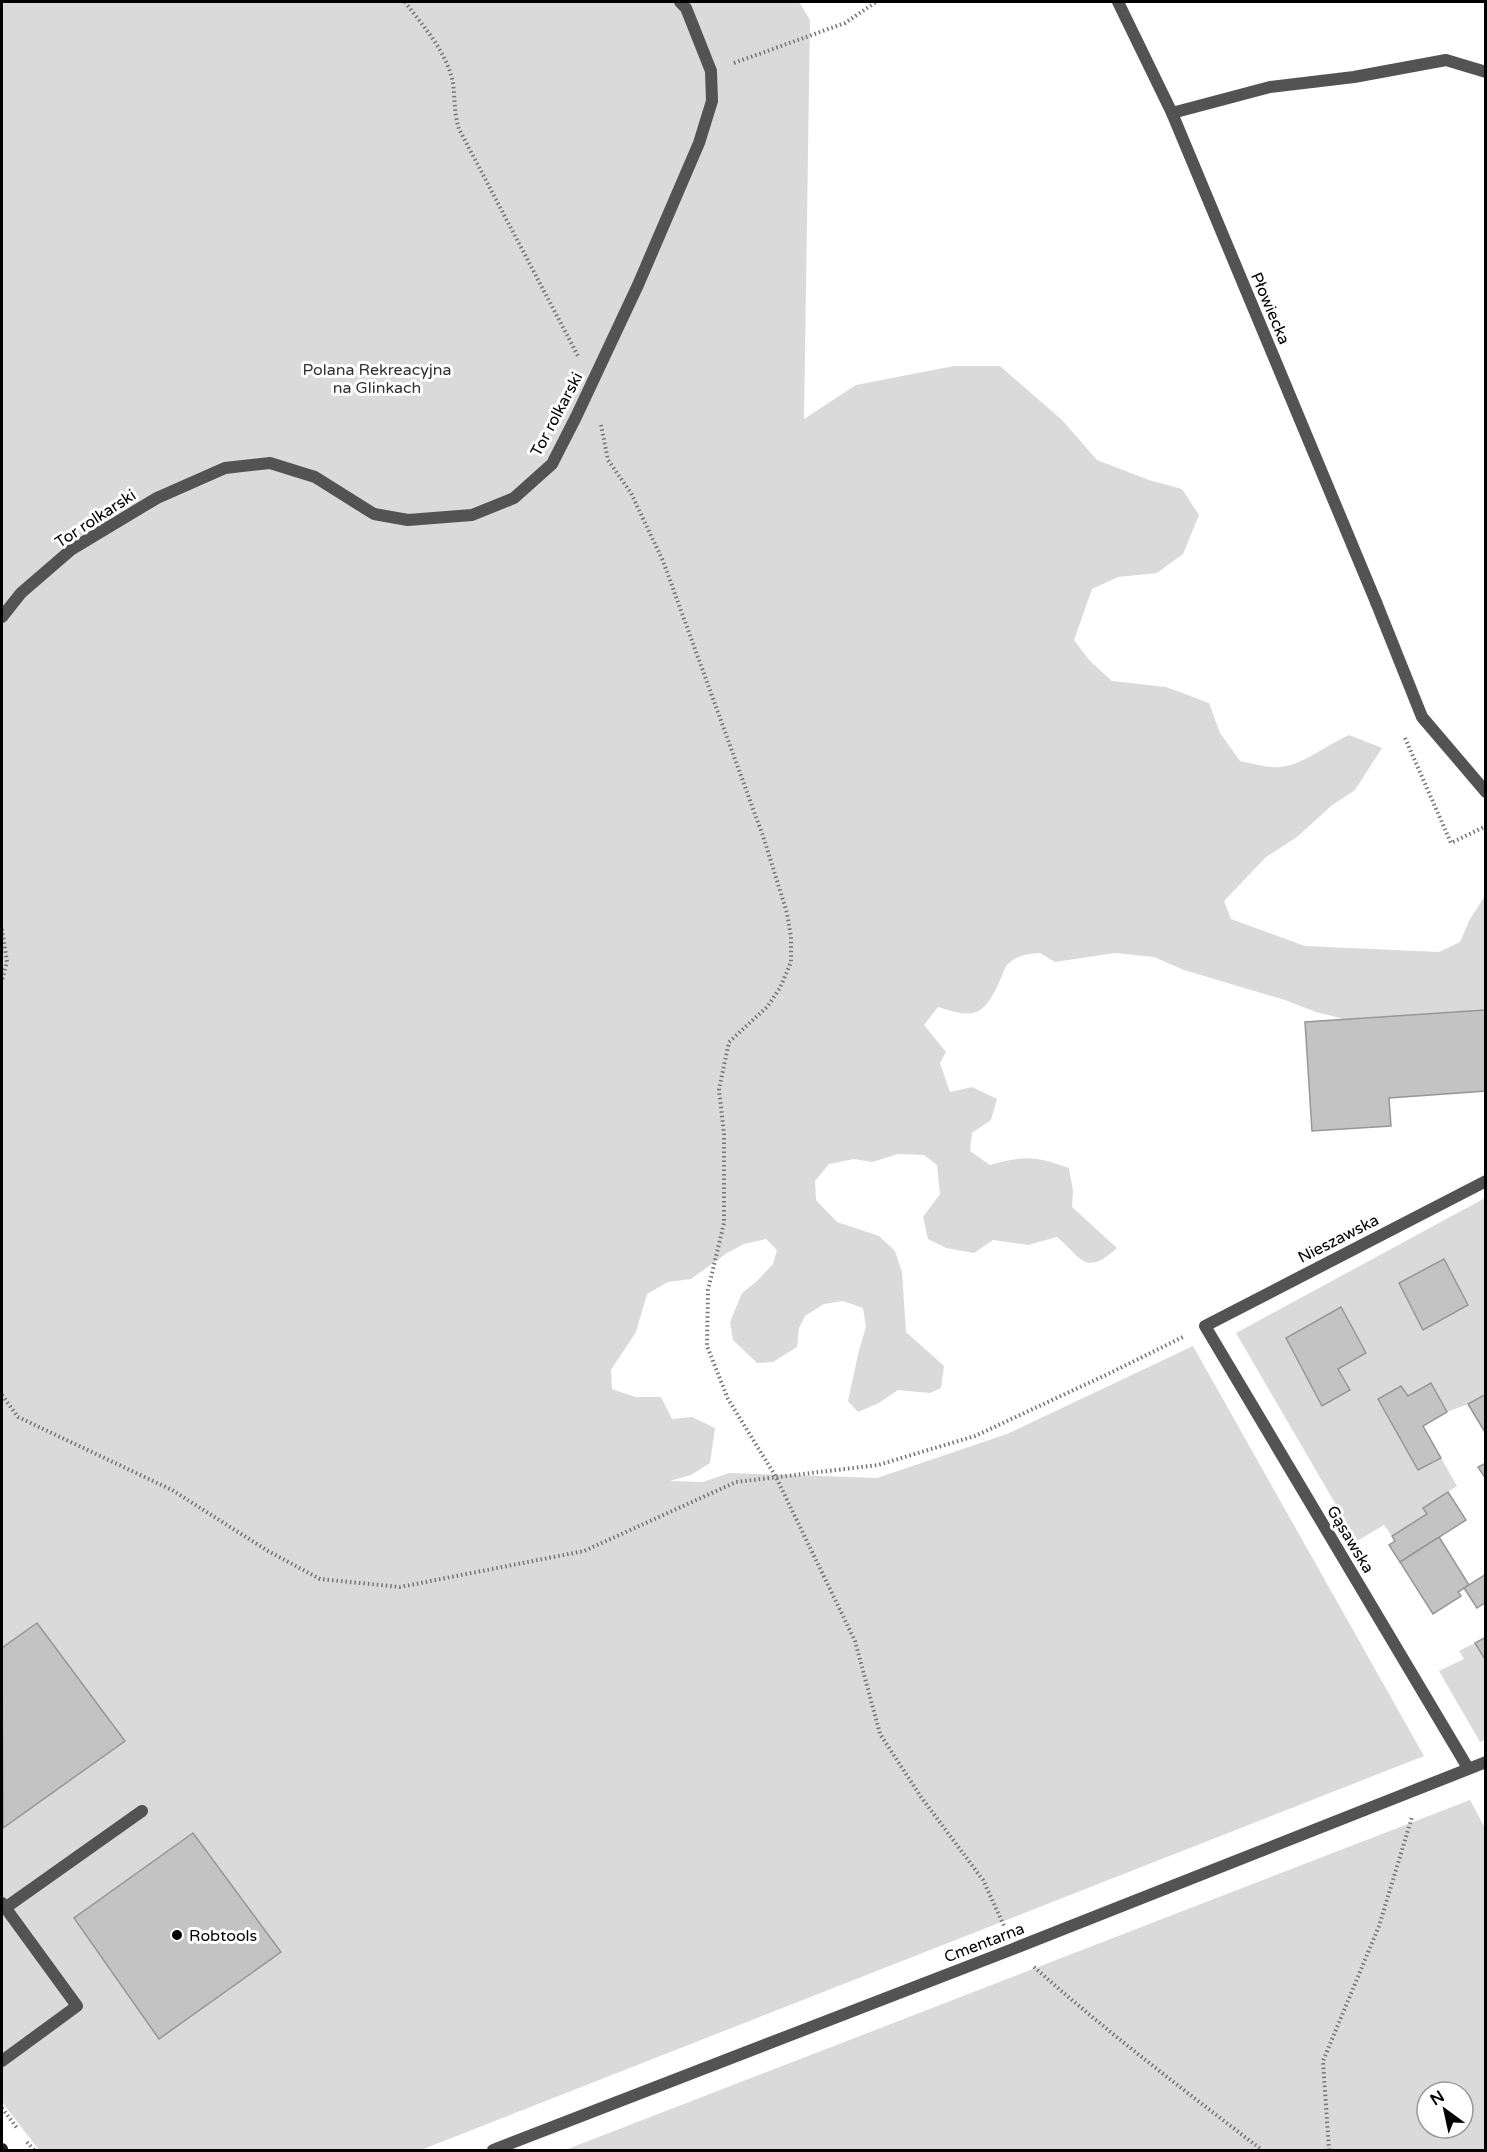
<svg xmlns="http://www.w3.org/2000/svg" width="1487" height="2152" viewBox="0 0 1487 2152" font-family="'Varela Round',sans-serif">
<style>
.green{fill:#dadada;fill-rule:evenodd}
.building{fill:#c3c3c3;stroke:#979797;stroke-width:1.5}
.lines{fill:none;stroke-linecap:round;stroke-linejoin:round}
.path{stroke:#757575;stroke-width:4;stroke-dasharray:1.5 3;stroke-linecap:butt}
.lane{stroke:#535353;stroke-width:12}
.street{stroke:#535353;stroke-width:12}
.secondary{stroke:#202020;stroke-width:12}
.poi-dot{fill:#000;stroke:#fff;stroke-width:2}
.labels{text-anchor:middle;stroke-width:6;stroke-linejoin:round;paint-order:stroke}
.street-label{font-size:16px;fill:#000;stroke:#fff}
.park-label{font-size:16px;fill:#313131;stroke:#fff}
.poi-label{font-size:16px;fill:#000;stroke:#fff;text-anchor:start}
</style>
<rect width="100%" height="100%" fill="#fff"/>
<g class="green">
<path d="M2 2H799L810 20 804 419 856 385 954 366H1000L1062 420 1097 460 1149 480 1182 489 1199 515 1183 554 1157 573 1118 577 1092 589 1074 640 1089 660 1112 681 1166 687 1209 703 1220 733 1240 761C1250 763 1261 766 1272 767 1297 770 1326 745 1349 735L1382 748 1355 790 1331 806 1297 837 1266 857 1224 901 1231 919 1305 946 1439 952 1460 942 1470 919 1485 896V1010L1344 1019 1316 1012 1285 1000 1184 970 1154 957 1115 953 1055 962 1040 953C1028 954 1018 955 1009 963 1004 967 1003 975 1000 980 984 1017 974 1019 938 1007L924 1025 946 1052 940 1063 950 1092 972 1087 997 1099 991 1120 972 1133 970 1151 990 1165C1026 1155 1035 1156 1069 1168L1073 1191 1072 1207 1117 1248C1085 1277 1082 1258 1057 1237L1028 1245 993 1240 974 1253 946 1248 928 1239 923 1217 940 1194 937 1165 924 1155 898 1154 872 1162 854 1159 829 1164 815 1181 816 1200 837 1222 879 1236 895 1251 902 1272 906 1332 944 1366 941 1388 930 1393 898 1390 879 1403 858 1412 848 1401 859 1350 866 1327 863 1308 843 1301 824 1304 805 1316 799 1328 797 1347 773 1362 757 1363 733 1340 730 1322 742 1293 757 1281 773 1264 777 1250 766 1239 744 1244 727 1253 691 1279 668 1282 647 1294 636 1332 611 1370 612 1389 635 1397H661L672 1419 692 1417 715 1428 710 1463 691 1475 670 1481 703 1482 729 1473 877 1478 1007 1434 1193 1346 1424 1756 421 2150H39L2 2102Z"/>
<polygon points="1485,1198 1485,1394 1468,1404 1447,1412 1431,1384 1408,1396 1401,1386 1378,1399 1418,1470 1441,1458 1457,1486 1423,1508 1427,1514 1392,1536 1384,1525 1357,1541 1236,1333"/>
<polygon points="1475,1643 1485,1661 1485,1740 1480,1742 1439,1671 1464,1659 1459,1651"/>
<path d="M1470 1800 1486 1830 1485 2150H565ZM1427 2092H1463V2128H1427Z"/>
</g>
<g class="building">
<polygon points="1485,1010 1486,1091 1389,1098 1391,1126 1312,1131 1305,1022"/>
<polygon points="1444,1259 1468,1305 1423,1330 1399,1283"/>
<polygon points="1341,1307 1366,1353 1338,1369 1350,1390 1322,1406 1286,1338"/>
<polygon points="1431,1383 1447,1412 1423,1426 1441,1458 1418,1470 1378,1399 1401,1386 1408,1396"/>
<polygon points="1486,1394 1486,1434 1468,1404"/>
<polygon points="1486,1463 1486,1479 1478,1467"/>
<polygon points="1448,1492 1466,1520 1400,1562 1389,1545 1395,1541 1392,1536 1427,1514 1423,1508"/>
<polygon points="1439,1537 1469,1585 1458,1592 1461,1596 1433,1614 1400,1562"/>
<polygon points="1486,1574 1486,1602 1477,1608 1464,1588"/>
<polygon points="37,1623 125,1741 3,1828 2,1648"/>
<polygon points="1486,1637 1486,1661 1475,1643"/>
<polygon points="193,1833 281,1952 159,2039 74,1918"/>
</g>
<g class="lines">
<g class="path">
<path d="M405 2C423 26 447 52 453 83 455 98 454 114 459 129L578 356"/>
<polyline points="734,63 845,23 876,2"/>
<polyline points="601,425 608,460 631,493 663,561 764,839 787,913 791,937 791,962 780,988 767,1007 729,1042 719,1089 724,1134 724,1223 708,1290 707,1346 728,1399 776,1477 855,1641 880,1734 921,1797 983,1880 1005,1928"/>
<polyline points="1405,738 1451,843 1486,826"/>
<polyline points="2,929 7,962 2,980"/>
<polyline points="2,1395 18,1417 172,1490 268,1551 320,1579 400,1587 584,1551 736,1482 878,1465 975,1436 1108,1374 1183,1337"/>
<path d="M1034 1967C1107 2032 1185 2091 1262 2150"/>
<polyline points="2,2108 17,2128"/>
<polyline points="27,2142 34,2150"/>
<polyline points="1329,2150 1323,2061 1379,1926 1412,1817"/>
</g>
<g class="lane">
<polyline points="1172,113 1270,87 1354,77 1446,60 1486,72"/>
<polyline points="1376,602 1422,717 1486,792"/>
<polyline points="2,1903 77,2006 2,2061"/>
<polyline points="5,1908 142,1811"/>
</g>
<g class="street">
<polyline points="1118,2 1172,113 1376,602"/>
<polyline points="2,617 21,593 72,549 157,498 225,468 270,463 315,477 374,514 408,520 472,515 514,498 552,464 576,417 638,285 699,143 712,101 711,71 686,8 680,2"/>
<polyline points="1468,1768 1205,1326 1486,1181"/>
<polyline points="493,2150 1013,1949 1486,1762"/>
</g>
<polyline class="secondary" points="2,2149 2,2150"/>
</g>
<circle class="poi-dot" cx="177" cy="1935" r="6"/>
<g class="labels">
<g class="street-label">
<text transform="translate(1271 308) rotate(67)" y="6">Płowiecka</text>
<text transform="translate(556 414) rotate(-62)" y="6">Tor rolkarski</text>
<text transform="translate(95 518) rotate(-33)" y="6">Tor rolkarski</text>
<text transform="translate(1338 1238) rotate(-27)" y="6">Nieszawska</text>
<text transform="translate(1351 1539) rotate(59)" y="6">Gąsawska</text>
<text transform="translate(984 1942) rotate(-21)" y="6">Cmentarna</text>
</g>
<g class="park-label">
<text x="377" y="375">Polana Rekreacyjna<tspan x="377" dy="18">na Glinkach</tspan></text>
</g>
<g class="poi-label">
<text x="189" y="1941">Robtools</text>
</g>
</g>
<rect width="1487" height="2152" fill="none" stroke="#000000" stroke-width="6"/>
<g transform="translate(1445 2110) rotate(327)"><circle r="28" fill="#ffffff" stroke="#999999" stroke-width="1.5"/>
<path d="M0-4.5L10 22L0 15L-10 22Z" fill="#000000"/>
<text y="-9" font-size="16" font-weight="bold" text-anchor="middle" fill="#000000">N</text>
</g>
</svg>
